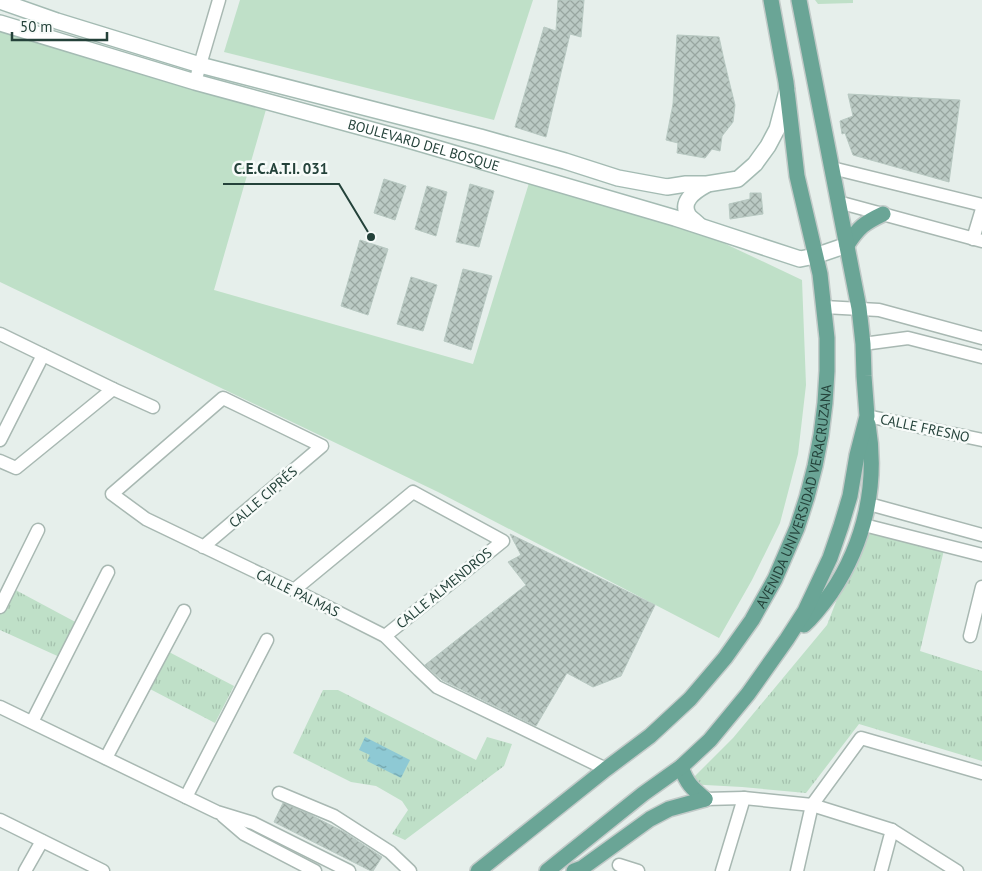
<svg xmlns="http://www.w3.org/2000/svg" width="982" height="871" viewBox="0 0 982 871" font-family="'PT Sans',sans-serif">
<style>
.green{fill:#bfe0c8}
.park{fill:url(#park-tufts)}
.water{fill:url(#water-ripples)}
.building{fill:url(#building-cross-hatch);stroke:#b8c9c2}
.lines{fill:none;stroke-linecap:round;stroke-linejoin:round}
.street-casing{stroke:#a8b8b2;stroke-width:15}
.secondary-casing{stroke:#a4bbb3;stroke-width:18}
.primary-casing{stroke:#c2cac8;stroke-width:18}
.street{stroke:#fff;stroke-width:12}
.secondary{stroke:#fff;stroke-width:15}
.primary{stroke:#6aa596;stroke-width:15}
.labels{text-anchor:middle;stroke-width:5;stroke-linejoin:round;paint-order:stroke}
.street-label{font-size:14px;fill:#24423a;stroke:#f7fbf9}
.leader{fill:none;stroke:#24423a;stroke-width:2}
.callout-dot{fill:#24423a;stroke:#f7fbf9;stroke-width:2}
.callout-label{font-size:15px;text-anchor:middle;font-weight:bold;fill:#24423a;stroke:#f7fbf9;stroke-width:5;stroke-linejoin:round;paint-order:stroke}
</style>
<defs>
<pattern id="park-tufts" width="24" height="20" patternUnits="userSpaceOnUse" patternTransform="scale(1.25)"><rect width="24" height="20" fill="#bfe0c8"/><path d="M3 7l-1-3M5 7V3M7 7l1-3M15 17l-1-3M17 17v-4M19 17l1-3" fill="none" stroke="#a4c1ad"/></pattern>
<pattern id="water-ripples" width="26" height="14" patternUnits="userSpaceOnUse" patternTransform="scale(1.25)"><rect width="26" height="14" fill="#8ec9d4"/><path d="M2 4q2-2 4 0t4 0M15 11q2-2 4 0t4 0" fill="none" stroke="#74a5ad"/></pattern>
<pattern id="building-cross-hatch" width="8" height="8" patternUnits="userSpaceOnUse" patternTransform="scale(1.25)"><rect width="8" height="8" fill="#bbcac4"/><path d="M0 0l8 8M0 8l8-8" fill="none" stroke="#98a6a0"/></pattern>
</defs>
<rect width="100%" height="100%" fill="#e6efeb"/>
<g class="green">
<polygon points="240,0 533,0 494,120 224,52"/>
<polygon points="0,32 267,106 214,290 473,364 529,183 713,238 802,280 806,385 798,454 780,523 752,580 719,638 438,492 0,282"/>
</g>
<g class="park">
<polygon points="815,0 853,0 853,3 818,4"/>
<polygon points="865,527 944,550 920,651 982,671 982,761 859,724 806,793 742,787 687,784 733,738 827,625"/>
<polygon points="10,587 81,625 64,659 0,630 0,608"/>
<polygon points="169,652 234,686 215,723 150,689"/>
<polygon points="323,690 338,690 476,760 487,737 512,744 504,766 405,840 392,834 408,810 402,801 376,786 351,782 293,753"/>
</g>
<polygon class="water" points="365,737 410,760 401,778 367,761 370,755 359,750"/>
<g class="building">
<polygon points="558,0 584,0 581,37 570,34 546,137 515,127 544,27 556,31"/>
<polygon points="677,35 719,37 724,60 730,85 735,105 733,122 722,136 720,151 712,149 705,158 677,153 678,143 666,140 673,104"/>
<polygon points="848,94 960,100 949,182 853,155 845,133 842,134 840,121 853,116"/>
<polygon points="384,179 406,186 395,220 374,213"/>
<polygon points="470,184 494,191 479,247 456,242"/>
<polygon points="427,186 447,192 436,236 415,229"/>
<polygon points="750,193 761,193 763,214 730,219 729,204 750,199"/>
<polygon points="360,240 388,249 368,315 341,306"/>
<polygon points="463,269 492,276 471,350 444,341"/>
<polygon points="411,277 437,285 423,331 397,324"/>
<polygon points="510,534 655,605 621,676 593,687 567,673 536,726 442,680 425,665 526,585 508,562 521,555"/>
<polygon points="283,803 309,814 344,832 382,857 373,871 371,871 274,822"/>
</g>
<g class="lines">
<defs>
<g id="street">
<polyline points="195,82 219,0"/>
<polyline points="832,168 982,205"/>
<polyline points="838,202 982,241"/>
<polyline points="973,239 982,209"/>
<polyline points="824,307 879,310 982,338"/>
<polyline points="0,334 113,389 153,407"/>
<polyline points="863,344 908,338 982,357"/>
<polyline points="867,416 982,440"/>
<polyline points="0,440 43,355"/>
<polyline points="0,461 16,468 113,389"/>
<polyline points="869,504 982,535"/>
<polyline points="864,525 982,555"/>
<polyline points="203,547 322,446 223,398 112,494 146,519 294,590 385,636 419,670 437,687 606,769"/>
<polyline points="294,590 413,492 503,541 385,636"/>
<polyline points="0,607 38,530"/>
<polyline points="970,636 982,587"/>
<polyline points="0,707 217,812 253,823 349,871"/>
<polyline points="32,722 108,572"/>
<polyline points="106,758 184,611"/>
<polyline points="279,793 334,816 390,852 410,871"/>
<polyline points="186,797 267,640"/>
<polyline points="705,799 744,798 812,805 892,830 957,871"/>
<polyline points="223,816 244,834 315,871"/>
<polyline points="0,820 103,871"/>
<polyline points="619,865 638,871"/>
<polyline points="25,871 42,841"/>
<polyline points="722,871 744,798"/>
<polyline points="797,871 812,805 861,738 982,773"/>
<polyline points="881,871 892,830"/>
</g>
<g id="secondary">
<polyline points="0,1 57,21 200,65 480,137 565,161 618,178 667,187 686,184 707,184 738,179 755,164 768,146 777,129 787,91"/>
<path id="s1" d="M0 23 195 82 405 139 675 218 800 259 815 256 847 245"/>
<path d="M699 225C696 222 692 219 689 216 679 202 695 191 706 185"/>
</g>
<g id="primary">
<path d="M847 245C859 227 864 223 883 214"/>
<path d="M804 625C814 616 823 604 831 593 865 543 878 484 868 424"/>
<path d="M681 767C687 784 692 788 705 799"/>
<path id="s2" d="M478 871 606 769 650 736 690 699 725 658 752 620 775 579 797 528 807 497 815 466 821 435 825 403 827 371V338L820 274 797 176 786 82 771 0"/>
<polyline points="547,871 643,794 681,767 710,740 748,694 787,639 805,611 830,558 841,526 850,496 857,455 867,416 864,376 863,344 859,308 799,0"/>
<polyline points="574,871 582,868 650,819 669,809 705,799"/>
</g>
</defs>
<use href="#street" class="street-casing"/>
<use href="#secondary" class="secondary-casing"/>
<use href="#primary" class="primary-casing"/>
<use href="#street" class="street"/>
<use href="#secondary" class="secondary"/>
<use href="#primary" class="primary"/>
</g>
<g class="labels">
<g class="street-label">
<text dy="5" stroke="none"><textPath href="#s1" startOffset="441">BOULEVARD DEL BOSQUE</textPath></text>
<text transform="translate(925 428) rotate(12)" y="5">CALLE FRESNO</text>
<text dy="5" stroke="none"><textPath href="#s2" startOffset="506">AVENIDA UNIVERSIDAD VERACRUZANA</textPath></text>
<text transform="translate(263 497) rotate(-41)" y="5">CALLE CIPRÉS</text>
<text transform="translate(444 588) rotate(-39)" y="5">CALLE ALMENDROS</text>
<text transform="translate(298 593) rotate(26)" y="5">CALLE PALMAS</text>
</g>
</g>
<path class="leader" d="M371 237L339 184H223"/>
<circle class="callout-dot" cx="371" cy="237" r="5"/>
<g class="callout-label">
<text x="281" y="174">C.E.C.A.T.I. 031</text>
</g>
<path d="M12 32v8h95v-8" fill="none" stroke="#24423a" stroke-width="2.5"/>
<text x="20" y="32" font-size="15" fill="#24423a" stroke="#f7fbf9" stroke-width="4" paint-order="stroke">50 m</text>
</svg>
